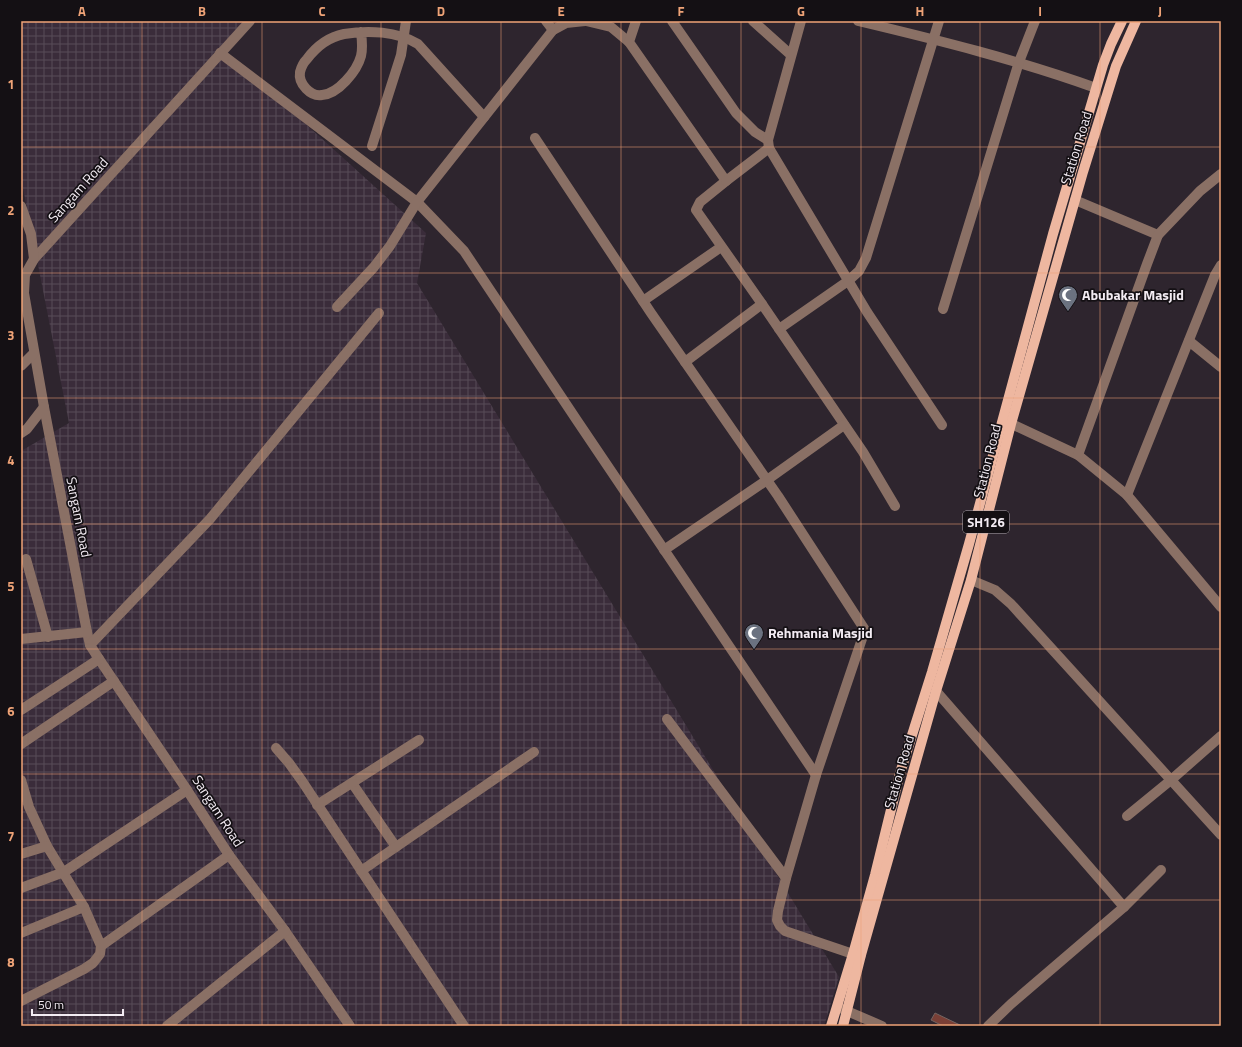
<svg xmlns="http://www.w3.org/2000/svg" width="1242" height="1047" viewBox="0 0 1242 1047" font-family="'Titillium Web',sans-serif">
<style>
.industrial{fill:url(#industrial-grid)}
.building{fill:#7a3f36;stroke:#746461}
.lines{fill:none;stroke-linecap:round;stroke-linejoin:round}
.minor{stroke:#8a7065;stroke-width:10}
.major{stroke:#eeb7a0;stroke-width:10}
.grid{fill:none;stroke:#efa377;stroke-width:1;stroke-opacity:0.55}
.labels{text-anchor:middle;stroke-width:3.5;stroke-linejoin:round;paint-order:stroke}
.shield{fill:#141014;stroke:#b0aab0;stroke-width:1}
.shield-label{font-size:13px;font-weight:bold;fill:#f3ecf3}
.street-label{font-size:14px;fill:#f3ecf3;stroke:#141014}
.poi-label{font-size:14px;font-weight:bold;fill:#f3ecf3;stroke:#141014;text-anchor:start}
.neatline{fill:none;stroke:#efa377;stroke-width:1.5}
.grid-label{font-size:13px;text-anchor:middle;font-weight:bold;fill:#efa377}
</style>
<defs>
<pattern id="industrial-grid" width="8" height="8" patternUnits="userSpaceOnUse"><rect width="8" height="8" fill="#3a2c3a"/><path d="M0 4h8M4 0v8" fill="none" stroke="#574b57"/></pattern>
</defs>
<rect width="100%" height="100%" fill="#2e252e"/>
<polygon class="industrial" points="21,21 252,21 226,52 426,233 417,283 839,977 824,1026 21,1026 21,451 69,423 21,178"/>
<polygon class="building" points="935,1013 960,1025 960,1026 943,1026 931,1020"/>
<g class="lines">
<g class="minor">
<polyline points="250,21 34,259 25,275 24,293 44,407 87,632 90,645 99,659 187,790 229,855 285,931 350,1026"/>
<polyline points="546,21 553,30"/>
<polyline points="586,21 611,27 629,42"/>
<polyline points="636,21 629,42 726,181 700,202 696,210 762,304 863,452 895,506"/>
<polyline points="672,21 736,113 755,132 768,140"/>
<polyline points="753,21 791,55"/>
<polyline points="801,21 768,140 769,148 867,312 942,425"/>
<path d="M858 21C938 40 1018 60 1096 88"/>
<path d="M361 32C362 40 363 48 361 56 357 71 338 94 322 95 311 97 298 84 300 72 301 68 304 62 307 59 316 47 329 37 344 34 368 30 397 31 418 44L484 117"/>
<polyline points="220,53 417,202 464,251 578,422 816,775"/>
<polyline points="535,138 651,313 778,496 865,630 816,775 786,878 778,911 777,920 780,926 785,931 853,954 861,955"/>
<polyline points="372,146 401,55 406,21"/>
<polyline points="726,181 769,148"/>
<polyline points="1075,200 1158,235"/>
<polyline points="21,206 31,234 34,259"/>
<polyline points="643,301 721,247"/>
<polyline points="337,307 374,267 390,246 417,202 553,30 566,23 585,21"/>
<polyline points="943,309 1019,62 1035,21"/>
<polyline points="779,329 848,281 859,271 866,258 939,21"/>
<polyline points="1189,341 1221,367"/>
<polyline points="685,362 762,304"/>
<polyline points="21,366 34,353"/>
<polyline points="1003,420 1078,455 1127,495 1221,607"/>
<polyline points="21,433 27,429 44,407"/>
<polyline points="1078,455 1147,264 1158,235 1200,191 1221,174"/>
<polyline points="1127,495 1215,275 1221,265"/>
<polyline points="664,550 767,480 844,425"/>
<polyline points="26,559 48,637"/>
<polyline points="971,580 995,590 1011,604 1221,835"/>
<polyline points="21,639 87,632"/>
<polyline points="90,645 210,519 379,313"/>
<polyline points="936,691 1124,907"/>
<polyline points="21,710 99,659"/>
<polyline points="667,719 786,878"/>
<polyline points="21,744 114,681"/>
<polyline points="276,748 289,763 302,781 464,1026"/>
<polyline points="21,780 29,807 47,846 84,907 101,946 100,954 93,963 84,969 21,1001"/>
<polyline points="352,783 396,847"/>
<polyline points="317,805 419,740"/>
<polyline points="1127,816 1171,780 1221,736"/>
<polyline points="21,854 47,846"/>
<polyline points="361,871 534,752"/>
<polyline points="21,888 64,872 187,790"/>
<polyline points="21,933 84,907"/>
<polyline points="101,946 229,855"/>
<polyline points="840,1008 882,1026"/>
<polyline points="167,1026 285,931"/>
<polyline points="988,1026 1011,1004 1124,907 1161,870"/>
</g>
<g class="major">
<polyline points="831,1026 853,954 875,875 900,773 932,672 969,544 1053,234 1103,65 1111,44 1122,21"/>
<polyline points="843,1026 861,955 936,691 971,580 1011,424 1083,172 1116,66 1136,21"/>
</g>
</g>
<path class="grid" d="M142 21V1026M262 21V1026M381 21V1026M501 21V1026M621 21V1026M741 21V1026M861 21V1026M980 21V1026M1100 21V1026M21 147H1221M21 273H1221M21 398H1221M21 524H1221M21 649H1221M21 774H1221M21 900H1221"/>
<defs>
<symbol id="mosque-pin" viewBox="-11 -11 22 30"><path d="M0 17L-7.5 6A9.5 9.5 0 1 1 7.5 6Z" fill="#6b7280" stroke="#141014"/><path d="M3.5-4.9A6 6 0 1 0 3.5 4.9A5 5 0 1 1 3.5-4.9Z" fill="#fff"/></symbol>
</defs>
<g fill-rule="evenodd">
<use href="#mosque-pin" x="1057" y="284" width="22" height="30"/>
<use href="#mosque-pin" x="743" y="622" width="22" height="30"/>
</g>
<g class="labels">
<rect class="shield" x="963" y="511" width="46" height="22" rx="3"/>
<g class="shield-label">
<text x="986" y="527">SH126</text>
</g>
<g class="street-label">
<text transform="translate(1076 148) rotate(-73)" y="5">Station Road</text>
<text transform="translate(78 190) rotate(-48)" y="5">Sangam Road</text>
<text transform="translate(987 461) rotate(-76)" y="5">Station Road</text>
<text transform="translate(79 517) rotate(79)" y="5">Sangam Road</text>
<text transform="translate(899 772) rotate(-74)" y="5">Station Road</text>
<text transform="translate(218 811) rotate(57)" y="5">Sangam Road</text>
</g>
<g class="poi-label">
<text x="1082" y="300">Abubakar Masjid</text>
<text x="768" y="638">Rehmania Masjid</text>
</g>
</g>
<rect width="1242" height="1047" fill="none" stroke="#141014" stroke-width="44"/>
<path d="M32 1009v6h91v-6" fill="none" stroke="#f3ecf3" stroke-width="2"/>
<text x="38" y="1009" font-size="12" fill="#f3ecf3" stroke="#141014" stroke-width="3" paint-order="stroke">50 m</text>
<rect x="22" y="22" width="1198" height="1003" class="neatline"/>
<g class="grid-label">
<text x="82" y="16">A</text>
<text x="202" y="16">B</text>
<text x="322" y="16">C</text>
<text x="441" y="16">D</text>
<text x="561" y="16">E</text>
<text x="681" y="16">F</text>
<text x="801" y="16">G</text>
<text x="920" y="16">H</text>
<text x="1040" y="16">I</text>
<text x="1160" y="16">J</text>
<text x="11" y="89">1</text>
<text x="11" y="215">2</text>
<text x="11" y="340">3</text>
<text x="11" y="465">4</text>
<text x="11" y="591">5</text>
<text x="11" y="716">6</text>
<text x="11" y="841">7</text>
<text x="11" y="967">8</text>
</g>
</svg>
